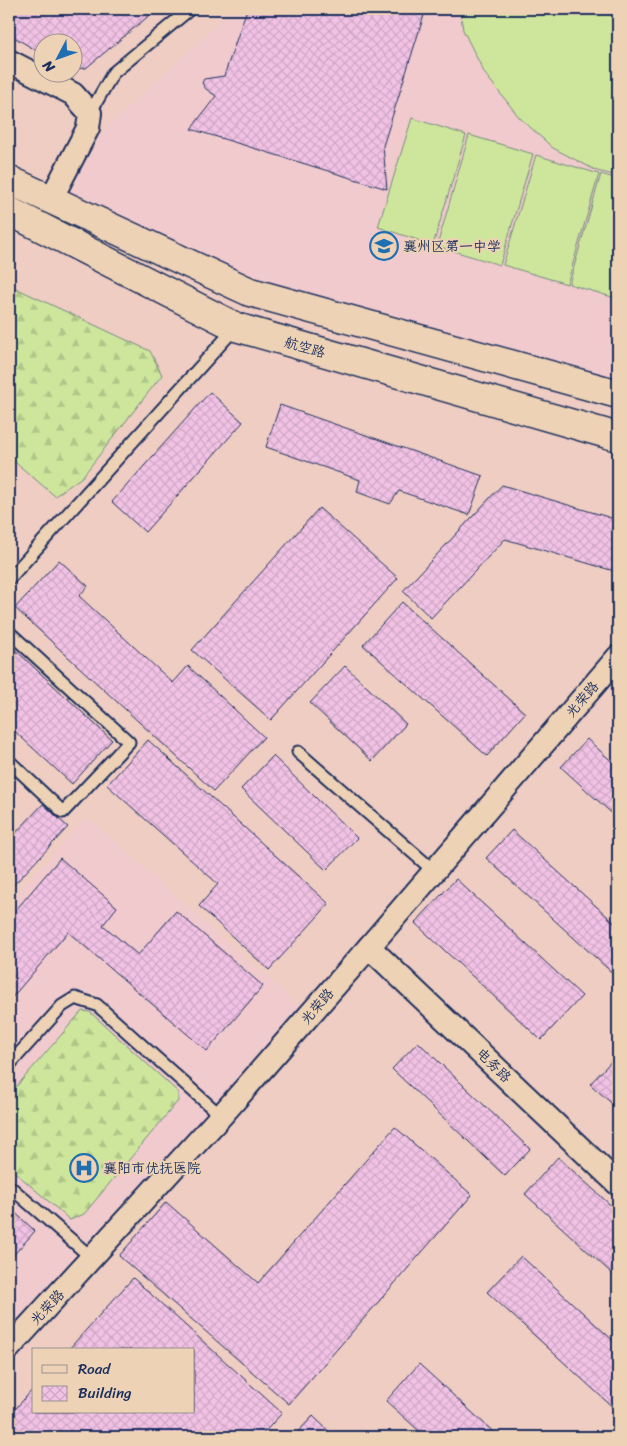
<svg xmlns="http://www.w3.org/2000/svg" width="627" height="1446" viewBox="0 0 627 1446" font-family="Sriracha,'LXGW WenKai TC',sans-serif">
<style>
.built{fill:#f0cacd}
.forest{fill:url(#forest-firs);stroke:#748a7d}
.garden{fill:#cee69c;stroke:#748a7d}
.building{fill:url(#building-cross-hatch);stroke:#1b2f5e}
.lines{fill:none;stroke-linecap:round;stroke-linejoin:round}
.service-casing{stroke:#1b2f5e;stroke-width:15}
.minor-casing{stroke:#1b2f5e;stroke-width:26}
.primary-casing{stroke:#1b2f5e;stroke-width:31}
.service{stroke:#eed2b5;stroke-width:11}
.minor{stroke:#eed2b5;stroke-width:22}
.primary{stroke:#eed2b5;stroke-width:28}
.labels{text-anchor:middle;stroke-width:4;stroke-linejoin:round;paint-order:stroke}
.poi-label{font-size:14px;fill:#1b2f5e;stroke:#eed2b5;text-anchor:start}
.street-label{font-size:14px;fill:#1b2f5e;stroke:#eed2b5}
</style>
<defs>
<pattern id="forest-firs" width="22" height="20" patternUnits="userSpaceOnUse" patternTransform="scale(1.25)"><rect width="22" height="20" fill="#cee69c"/><path d="M5 1l3.5 6h-7zM16 11l3.5 6h-7z" fill="#b0c689"/></pattern>
<pattern id="building-cross-hatch" width="8" height="8" patternUnits="userSpaceOnUse" patternTransform="scale(1.25)"><rect width="8" height="8" fill="#f2c2e4"/><path d="M0 0l8 8M0 8l8-8" fill="none" stroke="#cfa7c6"/></pattern>
</defs>
<rect width="100%" height="100%" fill="#efcdc3"/>
<filter id="ink" filterUnits="userSpaceOnUse"><feTurbulence type="fractalNoise" baseFrequency=".02" numOctaves="2"/><feDisplacementMap in="SourceGraphic" scale="10" xChannelSelector="R" yChannelSelector="G"/><feConvolveMatrix kernelMatrix="1 2 1 2 8 2 1 2 1" color-interpolation-filters="sRGB"/></filter>
<g filter="url(#ink)">
<g class="built">
<polygon points="234,9 618,9 618,394 250,292 37,193"/>
<polygon points="87,817 304,1010 12,1328 9,1325 9,902"/>
</g>
<g class="forest">
<polygon points="9,285 150,351 162,375 82,477 55,496 9,457"/>
<polygon points="82,1011 90,1012 178,1092 178,1101 84,1214 70,1220 9,1167 9,1095"/>
</g>
<g class="garden">
<polygon points="460,9 618,9 618,176 597,171 553,148 519,117 485,74 463,30"/>
<polygon points="412,118 466,135 433,245 378,227"/>
<polygon points="469,135 533,154 500,265 437,246"/>
<polygon points="536,155 599,174 567,284 503,265"/>
<polygon points="601,174 618,179 618,299 569,284"/>
</g>
<g class="building">
<polygon points="9,9 157,9 86,68 72,69 72,42 42,42 42,54 9,34"/>
<polygon points="247,9 415,9 425,12 383,146 387,189 191,129 216,96 206,89 202,83 204,79 224,76"/>
<polygon points="210,392 243,422 145,532 112,502"/>
<polygon points="280,405 483,476 469,515 399,491 390,504 357,492 360,480 266,447"/>
<polygon points="502,485 618,520 618,554 614,571 505,539 431,618 403,591"/>
<polygon points="319,508 398,578 271,720 192,650"/>
<polygon points="59,560 88,586 79,596 173,683 188,666 264,737 214,791 15,608"/>
<polygon points="402,602 525,713 487,756 363,645"/>
<polygon points="9,644 112,740 72,784 9,726"/>
<polygon points="345,666 406,724 372,761 310,703"/>
<polygon points="587,739 618,767 618,819 561,767"/>
<polygon points="148,740 329,904 269,970 199,906 218,884 107,785"/>
<polygon points="273,756 357,838 326,870 241,789"/>
<polygon points="43,804 68,827 9,890 9,840"/>
<polygon points="512,830 618,926 618,978 486,858"/>
<polygon points="60,858 117,907 103,925 138,955 176,911 263,986 207,1051 68,932 9,1001 9,918"/>
<polygon points="456,879 582,996 541,1040 415,923"/>
<polygon points="418,1042 530,1149 505,1176 392,1069"/>
<polygon points="618,1054 618,1109 590,1084"/>
<polygon points="395,1127 472,1195 289,1404 119,1256 166,1202 258,1283"/>
<polygon points="558,1157 618,1212 618,1279 525,1194"/>
<polygon points="9,1207 35,1231 9,1260"/>
<polygon points="521,1256 618,1345 618,1412 487,1292"/>
<polygon points="133,1278 282,1413 260,1437 9,1437 9,1416 34,1388 34,1412 194,1412 194,1350 68,1350"/>
<polygon points="419,1364 499,1437 426,1437 386,1401"/>
<polygon points="313,1416 335,1437 293,1437"/>
</g>
<g class="lines">
<defs>
<g id="service">
<polyline points="90,113 113,73 190,9"/>
<polyline points="9,579 236,327"/>
<polyline points="9,632 129,742 63,812 9,761"/>
<polyline points="298,752 434,871"/>
<polyline points="9,1065 62,1006 75,998 97,1005 221,1116"/>
<polyline points="9,1186 92,1258"/>
</g>
<g id="minor">
<polyline points="9,61 73,94 90,113 88,128 51,199"/>
<polyline points="369,947 618,1184"/>
<polyline points="9,1348 221,1116 369,947 618,657"/>
</g>
<g id="primary">
<polyline points="9,180 250,292 618,394"/>
<polyline points="9,211 236,327 618,437"/>
</g>
</defs>
<use href="#service" class="service-casing"/>
<use href="#minor" class="minor-casing"/>
<use href="#primary" class="primary-casing"/>
<use href="#service" class="service"/>
<use href="#minor" class="minor"/>
<use href="#primary" class="primary"/>
</g>
</g>
<defs>
<symbol id="school-ring" viewBox="-11 -11 22 22"><circle r="9.5" fill="#eed2b5" stroke="#1f6fb2" stroke-width="1.5"/><path d="M0-5L7-2L0 1L-7-2ZM-4 1L0 2.5L4 1V4Q0 6-4 4Z" fill="#1f6fb2"/></symbol>
<symbol id="hospital-ring" viewBox="-11 -11 22 22"><circle r="9.5" fill="#eed2b5" stroke="#1f6fb2" stroke-width="1.5"/><path d="M-5-5h3v3.5h4V-5h3V5h-3V1.5h-4V5h-3Z" fill="#1f6fb2"/></symbol>
</defs>
<g fill-rule="evenodd">
<use href="#school-ring" x="368" y="230" width="32" height="32"/>
<use href="#hospital-ring" x="68" y="1152" width="32" height="32"/>
</g>
<g class="labels">
<g class="poi-label">
<text x="403" y="251">襄州区第一中学</text>
<text x="103" y="1173">襄阳市优抚医院</text>
</g>
<g class="street-label">
<text transform="translate(305 347) rotate(16)" y="5">航空路</text>
<text transform="translate(582 699) rotate(-49)" y="5">光荣路</text>
<text transform="translate(317 1006) rotate(-49)" y="5">光荣路</text>
<text transform="translate(494 1065) rotate(44)" y="5">电务路</text>
<text transform="translate(47 1307) rotate(-47)" y="5">光荣路</text>
</g>
</g>
<rect width="627" height="1446" fill="none" stroke="#eed2b5" stroke-width="30"/>
<rect x="15" y="15" width="597" height="1416" fill="none" stroke="#1b2f5e" stroke-width="2" filter="url(#ink)"/>
<rect x="32" y="1348" width="162" height="65" fill="#eed2b5" stroke="#9a9192"/>
<rect x="42" y="1365" width="25" height="8" fill="#eed2b5" stroke="#9a9192"/>
<text x="78" y="1374" font-size="15" fill="#1b2f5e">Road</text>
<rect x="42" y="1386" width="25" height="15" fill="url(#building-cross-hatch)" stroke="#9a9192"/>
<text x="78" y="1398" font-size="15" fill="#1b2f5e">Building</text>
<g transform="translate(58 58) rotate(229)"><circle r="24" fill="#eed2b5" stroke="#9a9192"/>
<path d="M0-4L9 19L0 12L-9 19Z" fill="#1f6fb2"/>
<text y="-8" font-size="14" font-weight="bold" text-anchor="middle" fill="#1b2f5e">N</text>
</g>
</svg>
